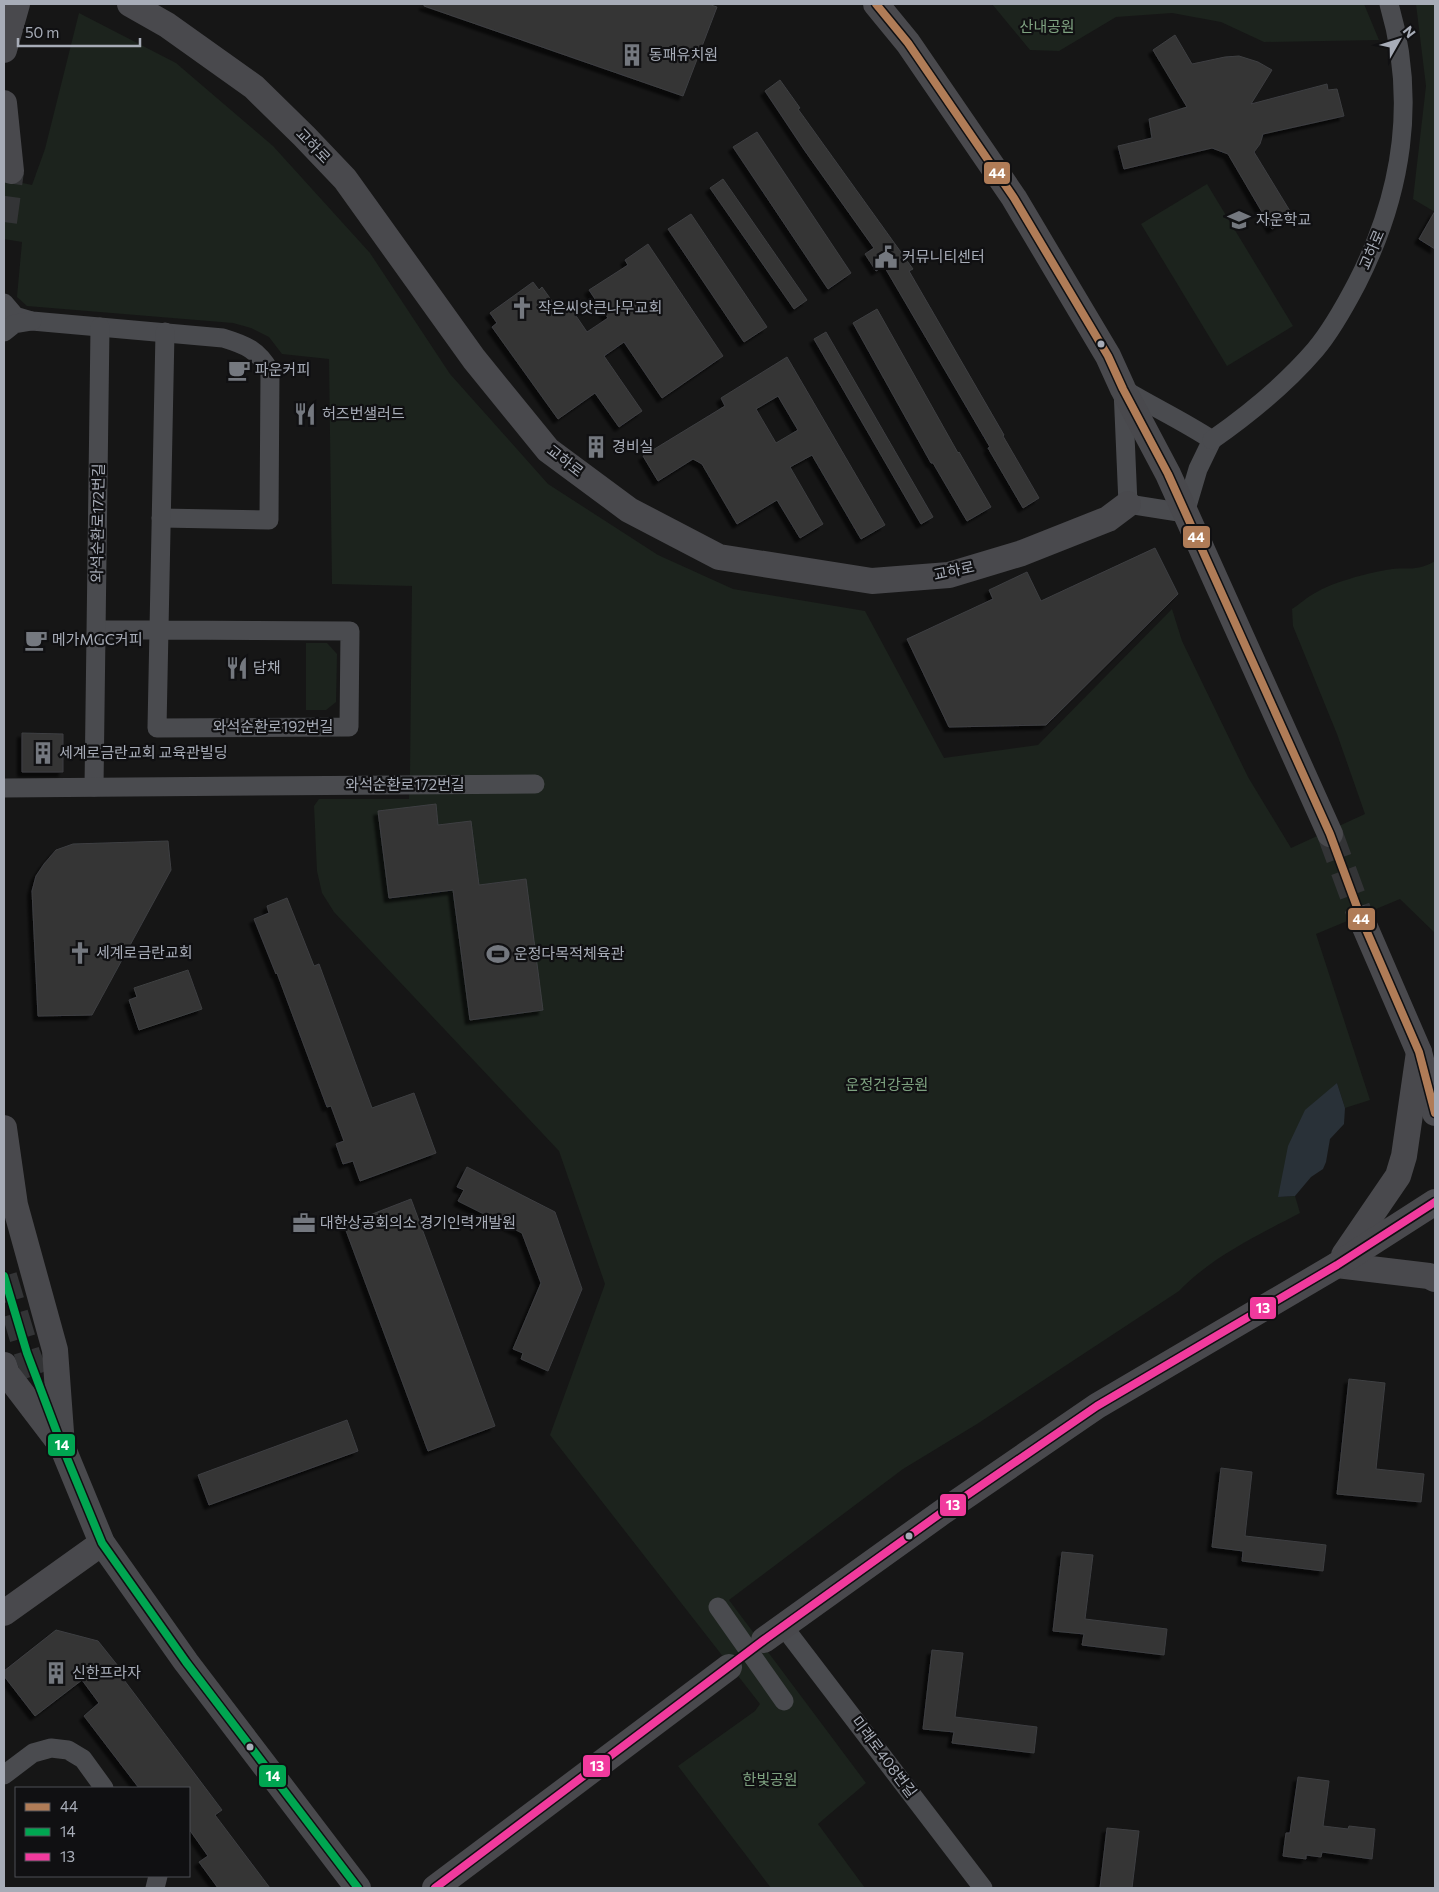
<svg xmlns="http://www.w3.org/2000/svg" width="1439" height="1892" viewBox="0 0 1439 1892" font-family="Commissioner,'Noto Sans KR',sans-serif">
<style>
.green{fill:#1c231d}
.water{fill:#293138}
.building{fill:#343435;stroke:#3e3f42;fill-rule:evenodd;filter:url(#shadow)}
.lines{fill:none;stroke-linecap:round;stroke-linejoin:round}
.secondary-tunnel{stroke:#333436;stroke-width:26;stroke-dasharray:26 13;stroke-linecap:butt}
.street{stroke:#4a4b4f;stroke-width:19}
.secondary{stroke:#49494d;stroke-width:26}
.bus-1-casing{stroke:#101012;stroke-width:11}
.bus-2-casing{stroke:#101012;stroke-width:11}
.bus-3-casing{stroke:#101012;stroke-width:11}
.bus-1{stroke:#b07c57;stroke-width:8}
.bus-2{stroke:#00a651;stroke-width:8}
.bus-3{stroke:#f13a9d;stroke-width:8}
.bus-dot{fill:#a7acb7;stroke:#101012;stroke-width:2}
.labels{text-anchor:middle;stroke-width:4.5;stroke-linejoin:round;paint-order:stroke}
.park-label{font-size:15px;fill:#7ea280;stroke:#101012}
.poi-label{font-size:15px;fill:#a7acb7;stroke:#101012;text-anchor:start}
.street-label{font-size:15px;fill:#a7acb7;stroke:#101012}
.line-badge{stroke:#101012;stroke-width:2}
.badge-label{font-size:14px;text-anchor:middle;font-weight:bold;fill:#fff}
</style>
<defs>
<filter id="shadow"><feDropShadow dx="-4.5" dy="4.5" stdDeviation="1" flood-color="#0009"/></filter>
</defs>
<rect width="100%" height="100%" fill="#161616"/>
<g class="green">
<polygon points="992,4 1364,4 1379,40 1264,42 1221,22 1172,13 1116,17 1059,51 1030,50"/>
<polygon points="1416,4 1435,4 1435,212 1413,199 1426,86"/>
<path d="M79 13 176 63 273 146 370 253 450 374 548 484 658 555 733 589 865 611 944 758 1038 745 1172 609 1182 641 1248 777 1291 848 1365 814 1337 734 1293 626 1292 609C1300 604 1307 597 1315 593 1331 583 1367 573 1386 570 1405 566 1415 573 1435 561V933L1400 899 1316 934 1370 1100 1345 1108 1337 1083 1278 1197 1295 1196 1300 1213C1260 1234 1210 1258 1179 1291L977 1424 903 1469 729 1600 866 1783 818 1824 865 1888H771L678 1766 755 1711 760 1704 550 1435 605 1284 559 1151 334 912 322 893 317 871 314 806 319 799H409L410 773 412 586 332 584 329 359 282 354 269 337 251 328 233 323 27 306 17 297 22 242 4 239V179L32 185 45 149Z"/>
<polygon points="1207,184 1293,326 1227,366 1141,224"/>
<polygon points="306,643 327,643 337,654 336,702 326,710 306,710"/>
</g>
<polygon class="water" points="1337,1083 1345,1108 1344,1124 1330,1139 1326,1162 1323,1169 1311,1177 1295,1196 1278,1197 1288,1146 1305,1110"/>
<g class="building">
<polygon points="424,4 708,4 717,7 683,96 424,6"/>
<polygon points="1175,35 1192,64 1225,57 1239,56 1258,62 1272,70 1251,104 1327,84 1328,90 1337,89 1344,116 1263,134 1260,144 1254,152 1293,216 1272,229 1228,154 1212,148 1124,169 1118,146 1152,138 1149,119 1187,107 1153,50"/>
<polygon points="780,80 800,108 798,109 913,269 909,271 1004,435 1003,436 1039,498 1023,508 988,448 990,447 884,266 876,271 865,254 874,248 805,151 765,91"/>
<polygon points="757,132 851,273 828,289 733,147"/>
<polygon points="723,179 807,300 794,309 710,188"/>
<polygon points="1435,211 1435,249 1419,239"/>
<polygon points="691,214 767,327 744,342 668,229"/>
<polygon points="648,244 723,356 662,398 624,342 604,356 642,411 619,427 595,393 558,419 492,327 497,323 490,313 533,282 539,290 542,287 559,311 568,304 587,332 608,318 589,290 628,265 625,260"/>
<polygon points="877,309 958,453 959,452 991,507 967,521 933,463 931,463 853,323"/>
<polygon points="826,332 933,517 921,524 814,339"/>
<path d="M787 357 885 525 861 539 812 455 790 467 823 524 800 538 777 500 737 524 702 464 693 459 658 481 643 456 725 406 721 398ZM778 396 798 430 776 443 756 409Z"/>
<polygon points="1155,548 1178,594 1046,725 949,727 907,639 993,599 989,590 1027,572 1041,601"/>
<polygon points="22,733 63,734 63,772 22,772"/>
<polygon points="436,804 438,825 471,821 479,885 526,879 543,1010 470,1020 453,890 389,898 378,811"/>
<polygon points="168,841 171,870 92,1015 38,1016 32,891 36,876 44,864 56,850 73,844"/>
<polygon points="287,898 314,966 319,964 372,1108 414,1093 436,1153 360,1181 353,1161 343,1164 336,1144 344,1141 331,1106 327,1107 277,973 276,974 254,919 269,913 267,906"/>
<polygon points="188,970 202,1009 139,1030 129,1000 137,997 134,988"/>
<polygon points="467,1167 555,1212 582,1289 548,1371 521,1359 523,1353 513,1349 541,1283 522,1233 458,1201 464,1190 457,1187"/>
<polygon points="411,1199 495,1426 428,1451 344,1225"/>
<polygon points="1349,1379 1385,1383 1376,1469 1424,1474 1421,1502 1337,1494"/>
<polygon points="347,1420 358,1451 209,1505 198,1475"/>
<polygon points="1221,1468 1252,1472 1245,1536 1326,1545 1323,1571 1242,1561 1243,1551 1212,1547"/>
<polygon points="1062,1552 1093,1555 1085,1619 1167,1629 1164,1655 1082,1645 1084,1634 1053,1631"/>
<polygon points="56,1630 98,1641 118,1666 115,1668 222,1810 215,1815 270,1888 218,1888 199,1862 208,1856 189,1829 189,1788 139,1788 84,1716 99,1703 82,1680 35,1716 4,1676 4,1671"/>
<polygon points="932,1650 963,1653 955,1717 1037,1727 1034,1753 952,1743 954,1732 923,1729"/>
<polygon points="1298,1777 1329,1781 1323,1826 1348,1829 1349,1826 1375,1829 1372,1859 1322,1852 1321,1857 1306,1855 1306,1859 1283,1856 1286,1833 1290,1833"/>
<polygon points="1107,1828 1139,1831 1132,1888 1100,1888"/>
</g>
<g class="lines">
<g class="secondary-tunnel">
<polyline points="4,222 11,171"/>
<polyline points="1330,834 1361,918"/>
<polyline points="4,1276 27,1353 58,1435"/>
</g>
<g class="street">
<path d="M4 303 15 316 32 321 223 338C246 345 258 350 270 371L269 520 161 518"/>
<polyline points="4,332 14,324 32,321"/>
<path d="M1123 389C1153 407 1183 421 1212 440L1198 469 1185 513 1128 504Z"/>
<path d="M1212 440C1249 414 1285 385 1315 350 1332 330 1345 306 1357 283 1402 195 1417 100 1389 4"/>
<polyline points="97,630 159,630 350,631 349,727 157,728 165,332"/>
<polyline points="94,787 100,327"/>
<polyline points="4,788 535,784"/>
<polyline points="718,1607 784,1701"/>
<polyline points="783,1626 983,1888"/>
<polyline points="4,1775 33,1753 51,1748 68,1750 83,1759 104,1788"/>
<polyline points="155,1888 158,1876"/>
</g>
<g class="secondary">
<polyline points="130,4 167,25 254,87 304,136 345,179 474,359 548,450 629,510 719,557 872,581 949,575 1022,553 1108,519 1128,504"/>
<polyline points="876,4 908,43 1014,198 1108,356 1123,389 1168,474 1330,834"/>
<polyline points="4,50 17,4"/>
<polyline points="4,103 11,171"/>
<polyline points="1361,918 1419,1052 1435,1113"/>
<polyline points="4,1128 15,1205 55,1350 62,1446"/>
<polyline points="1344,1255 1398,1176 1404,1156 1419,1052"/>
<polyline points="1337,1265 1429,1276 1435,1279"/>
<polyline points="4,1365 7,1374 62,1446 102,1543 186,1662 358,1888"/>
<polyline points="4,1613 102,1543"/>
<polyline points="764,1640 941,1513 1097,1406 1337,1265 1435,1202"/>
<polyline points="435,1888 729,1667"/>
</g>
<defs>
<polyline id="bus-1" points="876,4 908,43 1014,198 1108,356 1123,389 1168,474 1330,834 1361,918 1419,1052 1435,1113"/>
<polyline id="bus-2" points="4,1276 27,1353 62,1446 102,1543 186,1662 358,1888"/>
<polyline id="bus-3" points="435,1888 764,1640 941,1513 1097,1406 1337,1265 1435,1202"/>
</defs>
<use href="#bus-1" class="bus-1-casing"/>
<use href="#bus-2" class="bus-2-casing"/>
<use href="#bus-3" class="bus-3-casing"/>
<use href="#bus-1" class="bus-1"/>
<use href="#bus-2" class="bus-2"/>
<use href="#bus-3" class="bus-3"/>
</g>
<defs>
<symbol id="building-bare" viewBox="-9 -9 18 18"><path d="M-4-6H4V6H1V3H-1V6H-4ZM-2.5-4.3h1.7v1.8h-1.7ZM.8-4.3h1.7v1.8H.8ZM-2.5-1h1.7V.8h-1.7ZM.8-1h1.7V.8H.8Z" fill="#74787f" stroke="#101012" stroke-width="2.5" paint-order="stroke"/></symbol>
<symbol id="school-bare" viewBox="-9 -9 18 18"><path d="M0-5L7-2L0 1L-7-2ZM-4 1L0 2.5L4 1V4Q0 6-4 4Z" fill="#74787f" stroke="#101012" stroke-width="2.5" paint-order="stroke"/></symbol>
<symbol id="civic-bare" viewBox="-9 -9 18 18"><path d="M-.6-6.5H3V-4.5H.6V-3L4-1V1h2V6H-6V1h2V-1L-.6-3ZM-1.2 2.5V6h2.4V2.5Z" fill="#74787f" stroke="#101012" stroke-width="2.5" paint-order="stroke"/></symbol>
<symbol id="church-bare" viewBox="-9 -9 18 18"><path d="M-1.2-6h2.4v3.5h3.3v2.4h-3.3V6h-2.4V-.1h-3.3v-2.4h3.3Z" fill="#74787f" stroke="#101012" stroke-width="2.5" paint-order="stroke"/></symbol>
<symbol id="cafe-bare" viewBox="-9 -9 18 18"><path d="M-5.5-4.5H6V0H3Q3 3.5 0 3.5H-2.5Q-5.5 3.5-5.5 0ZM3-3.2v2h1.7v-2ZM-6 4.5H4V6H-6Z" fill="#74787f" stroke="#101012" stroke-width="2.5" paint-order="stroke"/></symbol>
<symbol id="restaurant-bare" viewBox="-9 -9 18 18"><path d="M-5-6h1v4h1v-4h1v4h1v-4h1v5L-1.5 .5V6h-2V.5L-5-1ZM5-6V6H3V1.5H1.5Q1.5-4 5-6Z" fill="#74787f" stroke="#101012" stroke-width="2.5" paint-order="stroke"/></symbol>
<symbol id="stadium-bare" viewBox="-9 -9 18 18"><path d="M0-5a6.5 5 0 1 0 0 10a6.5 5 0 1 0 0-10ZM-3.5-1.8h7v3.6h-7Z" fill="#74787f" stroke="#101012" stroke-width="2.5" paint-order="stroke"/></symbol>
<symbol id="office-bare" viewBox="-9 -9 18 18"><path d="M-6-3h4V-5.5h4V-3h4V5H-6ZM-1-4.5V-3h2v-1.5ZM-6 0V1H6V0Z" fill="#74787f" stroke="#101012" stroke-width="2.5" paint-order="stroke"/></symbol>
</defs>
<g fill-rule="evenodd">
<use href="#building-bare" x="616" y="39" width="32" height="32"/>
<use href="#school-bare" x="1223" y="204" width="32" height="32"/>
<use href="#civic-bare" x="870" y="241" width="32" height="32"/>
<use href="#church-bare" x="506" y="292" width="32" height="32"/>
<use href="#cafe-bare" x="223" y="354" width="32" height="32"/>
<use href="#restaurant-bare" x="289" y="398" width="32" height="32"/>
<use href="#building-bare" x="580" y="431" width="32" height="32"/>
<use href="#cafe-bare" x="20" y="624" width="32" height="32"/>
<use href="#restaurant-bare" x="221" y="652" width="32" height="32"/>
<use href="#building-bare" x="27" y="737" width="32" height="32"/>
<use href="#church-bare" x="64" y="937" width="32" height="32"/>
<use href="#stadium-bare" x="482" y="938" width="32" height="32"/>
<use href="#office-bare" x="288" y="1207" width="32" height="32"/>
<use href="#building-bare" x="40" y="1657" width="32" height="32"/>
</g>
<g class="bus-dot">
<circle cx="1101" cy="344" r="4.5"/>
<circle cx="909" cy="1536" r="4.5"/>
<circle cx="250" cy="1747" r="4.5"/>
</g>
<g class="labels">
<g class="park-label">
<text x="1047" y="32">산내공원</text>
<text x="887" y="1090">운정건강공원</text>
<text x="770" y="1785">한빛공원</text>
</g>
<g class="poi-label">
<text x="649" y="60">동패유치원</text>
<text x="1256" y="225">자운학교</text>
<text x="902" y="262">커뮤니티센터</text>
<text x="538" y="313">작은씨앗큰나무교회</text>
<text x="255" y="375">파운커피</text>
<text x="322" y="419">허즈번샐러드</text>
<text x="612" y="452">경비실</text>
<text x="52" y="645">메가MGC커피</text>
<text x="253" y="673">담채</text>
<text x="59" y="758">세계로금란교회 교육관빌딩</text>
<text x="96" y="958">세계로금란교회</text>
<text x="514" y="959">운정다목적체육관</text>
<text x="320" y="1228">대한상공회의소 경기인력개발원</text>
<text x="72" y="1678">신한프라자</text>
</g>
<g class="street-label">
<text transform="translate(313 146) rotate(46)" y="5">교하로</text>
<text transform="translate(1372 250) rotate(-67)" y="5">교하로</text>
<text transform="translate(565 461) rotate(38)" y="5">교하로</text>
<text transform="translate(98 523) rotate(-89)" y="5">와석순환로172번길</text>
<text transform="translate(954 571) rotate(-12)" y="5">교하로</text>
<text x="273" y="732">와석순환로192번길</text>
<text x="405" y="790">와석순환로172번길</text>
<text transform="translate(884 1757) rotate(53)" y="5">미래로408번길</text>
</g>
</g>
<g class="line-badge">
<rect x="983" y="161" width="28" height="24" rx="5" fill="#b07c57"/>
<rect x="1182" y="525" width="29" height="24" rx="5" fill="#b07c57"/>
<rect x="1347" y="907" width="29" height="24" rx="5" fill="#b07c57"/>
<rect x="1249" y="1296" width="28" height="24" rx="5" fill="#f13a9d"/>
<rect x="47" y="1433" width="29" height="24" rx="5" fill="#00a651"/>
<rect x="939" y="1493" width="28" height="24" rx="5" fill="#f13a9d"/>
<rect x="582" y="1754" width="29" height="24" rx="5" fill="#f13a9d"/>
<rect x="258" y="1764" width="29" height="24" rx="5" fill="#00a651"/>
</g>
<g class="badge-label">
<text x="997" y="178">44</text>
<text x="1196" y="542">44</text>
<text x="1361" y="924">44</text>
<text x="1263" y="1313">13</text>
<text x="62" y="1450">14</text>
<text x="953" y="1510">13</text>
<text x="597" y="1771">13</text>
<text x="273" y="1781">14</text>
</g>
<rect width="1439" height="1892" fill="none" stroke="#a7acb7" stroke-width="10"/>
<rect x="15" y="1787" width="175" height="90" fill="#101012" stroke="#4c4e54"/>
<rect x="25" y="1803" width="25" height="8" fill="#b07c57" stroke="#4c4e54"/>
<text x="60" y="1812" font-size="15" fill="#a7acb7">44</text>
<rect x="25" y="1828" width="25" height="8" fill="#00a651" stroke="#4c4e54"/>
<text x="60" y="1837" font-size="15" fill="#a7acb7">14</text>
<rect x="25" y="1853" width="25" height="8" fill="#f13a9d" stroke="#4c4e54"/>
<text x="60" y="1862" font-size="15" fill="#a7acb7">13</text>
<g transform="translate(1399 40) rotate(51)" stroke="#101012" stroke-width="4" paint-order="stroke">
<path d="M0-4L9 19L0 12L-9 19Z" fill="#a7acb7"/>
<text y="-8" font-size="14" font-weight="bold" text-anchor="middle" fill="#a7acb7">N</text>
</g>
<path d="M18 38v8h122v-8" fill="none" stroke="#a7acb7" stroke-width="2.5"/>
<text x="25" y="38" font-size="15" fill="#a7acb7" stroke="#101012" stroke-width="4" paint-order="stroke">50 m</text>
</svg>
